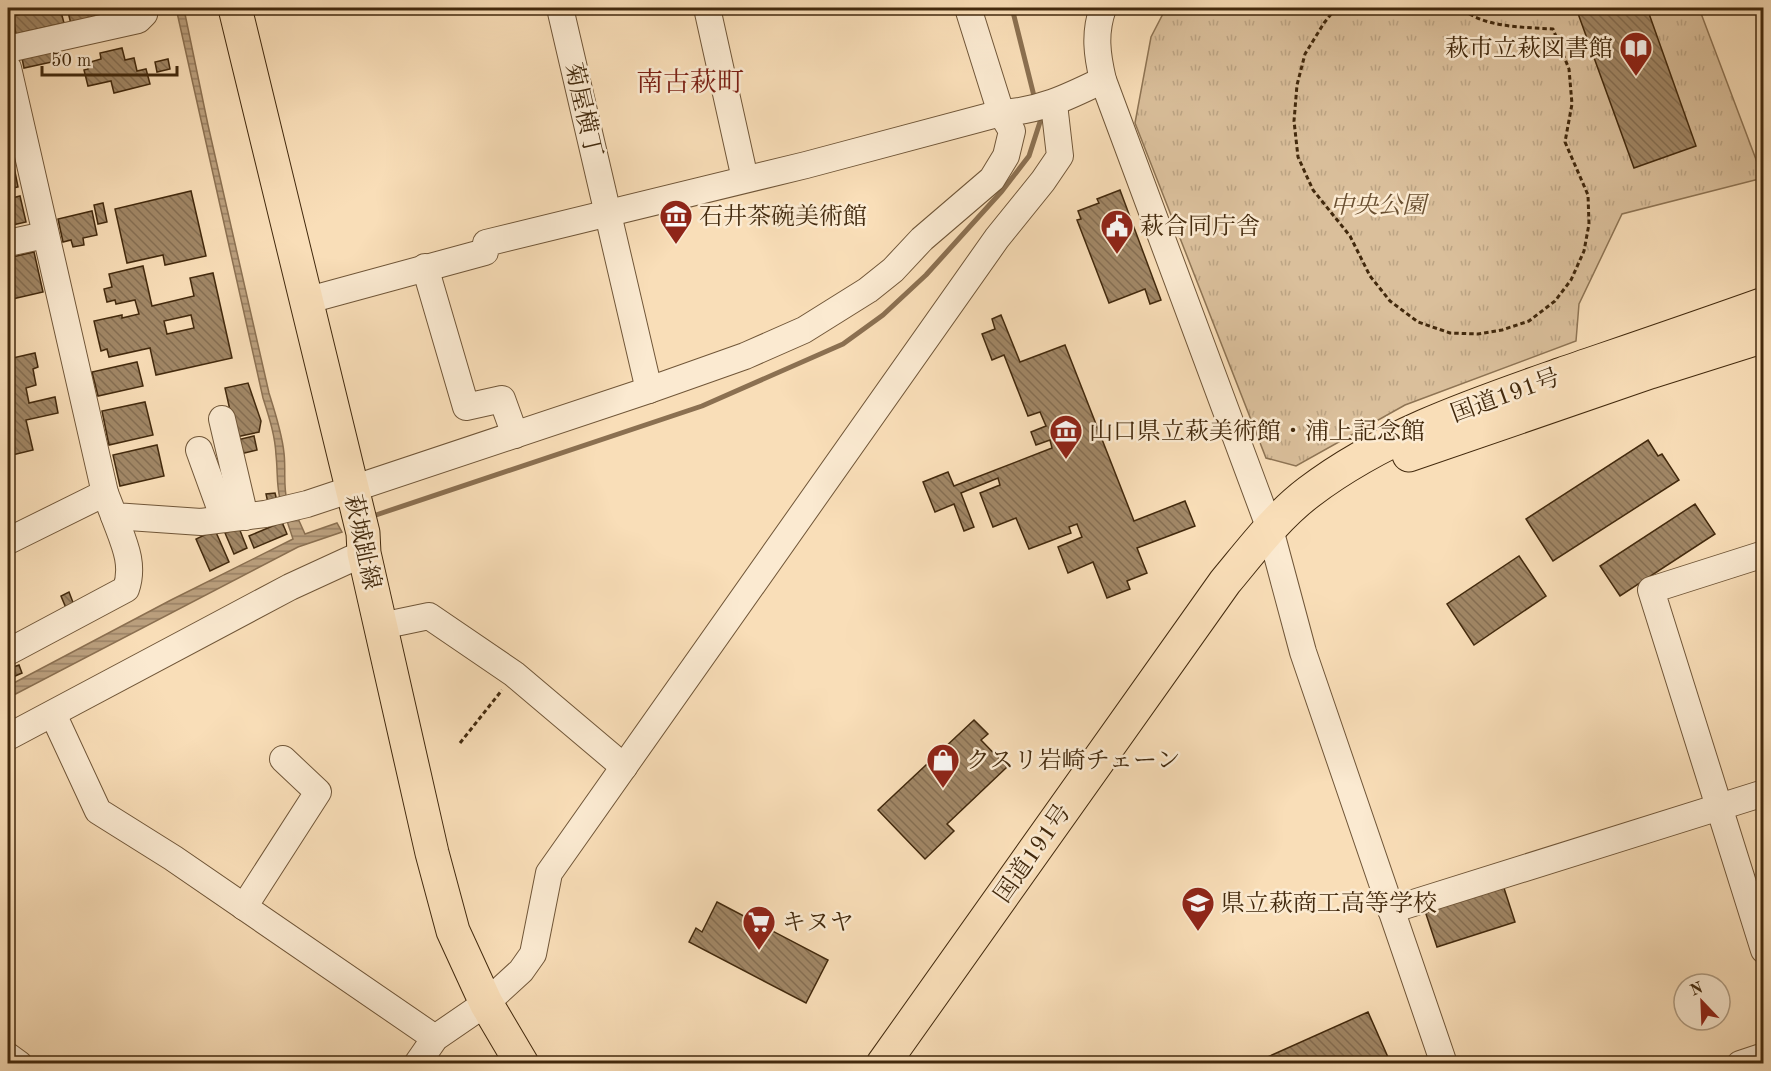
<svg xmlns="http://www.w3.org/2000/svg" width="1771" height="1071" viewBox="0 0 1771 1071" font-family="'Old Standard TT','Noto Serif JP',serif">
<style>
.grass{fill:url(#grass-tufts);stroke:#8e7454;stroke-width:1.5}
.water{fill:url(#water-rules);stroke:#8b7051;stroke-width:1.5}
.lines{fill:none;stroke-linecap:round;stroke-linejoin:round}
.stream{stroke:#8b7051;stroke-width:5}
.building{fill:url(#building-back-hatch);stroke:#42290d;stroke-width:1.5;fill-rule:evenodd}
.minor-casing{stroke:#705638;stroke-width:28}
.major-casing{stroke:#42290d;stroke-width:35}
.highway-casing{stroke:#42290d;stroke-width:35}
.path{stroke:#42290d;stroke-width:3;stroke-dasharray:4.5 3;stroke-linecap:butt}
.minor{stroke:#fbead1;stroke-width:26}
.major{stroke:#f9deb8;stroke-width:33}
.highway{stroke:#f9deb8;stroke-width:33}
.labels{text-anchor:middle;stroke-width:5;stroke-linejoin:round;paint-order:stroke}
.poi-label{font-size:24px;fill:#42290d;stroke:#fbead1;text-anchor:start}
.street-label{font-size:24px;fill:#42290d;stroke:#fbead1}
.park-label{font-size:24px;font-style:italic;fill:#684e30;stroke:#fbead1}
.quarter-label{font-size:27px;fill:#7a1f14;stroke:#fbead1}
</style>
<defs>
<pattern id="grass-tufts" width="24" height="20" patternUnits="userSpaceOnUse" patternTransform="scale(1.5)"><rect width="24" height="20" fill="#dabf9b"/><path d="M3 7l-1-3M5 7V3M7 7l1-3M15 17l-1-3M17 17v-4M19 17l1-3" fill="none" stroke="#bca484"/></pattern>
<pattern id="water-rules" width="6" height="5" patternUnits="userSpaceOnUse" patternTransform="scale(1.5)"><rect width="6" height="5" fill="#bba07e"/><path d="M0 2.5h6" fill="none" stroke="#9a8266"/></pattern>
<pattern id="building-back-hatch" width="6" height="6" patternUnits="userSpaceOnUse" patternTransform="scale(1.5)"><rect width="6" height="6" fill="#a18766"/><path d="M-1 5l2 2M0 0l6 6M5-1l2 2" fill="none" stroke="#856e52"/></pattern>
</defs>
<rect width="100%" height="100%" fill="#f9deb8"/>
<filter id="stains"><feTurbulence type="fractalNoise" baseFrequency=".00333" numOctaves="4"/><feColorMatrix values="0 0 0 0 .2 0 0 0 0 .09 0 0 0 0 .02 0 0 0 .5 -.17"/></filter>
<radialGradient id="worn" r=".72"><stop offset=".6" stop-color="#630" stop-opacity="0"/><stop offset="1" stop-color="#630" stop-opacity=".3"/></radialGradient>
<polygon class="grass" points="1166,8 1699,8 1763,178 1622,214 1579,304 1576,341 1405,405 1296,466 1266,458 1135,123 1151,37"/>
<g class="water">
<path d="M176 8H184L185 14 208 125 269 393C275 412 282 433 284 453 286 470 283 485 287 501L281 503C276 487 278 472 276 455 275 435 269 417 263 398Z"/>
<polygon points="296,514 305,534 337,523 342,532 298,547 8,698 8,686 171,600 293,539 286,518"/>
</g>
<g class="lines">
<g class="stream">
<polyline points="1012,8 1035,100"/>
<polyline points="370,517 702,406 843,344 883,315 926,275 1002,191 1029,156 1040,122 1039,115"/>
</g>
</g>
<g class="building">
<polygon points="50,8 60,8 64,23 16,34 12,16"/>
<polygon points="67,8 93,8 95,19 71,24"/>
<polygon points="1576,8 1647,8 1696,146 1634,168"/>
<polygon points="122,48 125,60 134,58 137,71 146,69 150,84 114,93 111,81 88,86 84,70 88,69 87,63 101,59 100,53"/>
<polygon points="59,49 61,60 24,68 22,58"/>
<polygon points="168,59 170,69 157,72 155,62"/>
<polygon points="13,162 18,187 8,189 8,163"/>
<polygon points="1120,190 1161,300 1150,304 1145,289 1109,303 1077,220 1081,219 1078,211 1099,203 1097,199"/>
<polygon points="191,191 206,256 165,265 163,255 127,263 115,209"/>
<polygon points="20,196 26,222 8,226 8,199"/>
<polygon points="103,203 107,222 98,224 94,205"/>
<polygon points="92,211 97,235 83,238 84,245 73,247 71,240 63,242 58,219"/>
<polygon points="34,252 43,292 8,300 8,258"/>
<path d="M143 266 152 306 194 296 190 278 213 273 232 358 156 375 150 348 109 357 107 349 101 351 94 321 122 315V318L139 314 135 300 116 304 115 300 107 302 104 289 112 287 109 274ZM191 315 194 328 167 334 164 321Z"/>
<polygon points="1001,315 1020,362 1065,345 1134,521 1185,501 1195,526 1137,548 1147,573 1127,581 1130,589 1107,598 1093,562 1068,573 1058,547 1082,537 1077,524 1069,527 1071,533 1029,549 1016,518 993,527 980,493 1000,485 998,478 961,493 974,527 964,531 954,504 935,512 923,482 948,472 954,486 1052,448 1050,440 1036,445 1031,432 1046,426 1040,412 1028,416 1004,355 992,360 982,334 995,329 992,319"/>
<polygon points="35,353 38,367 33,369 36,385 26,388 29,403 55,397 58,413 26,420 33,450 8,456 8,359"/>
<polygon points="137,362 143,386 98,396 92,372"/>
<polygon points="248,383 261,421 259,432 236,437 225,388"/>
<polygon points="145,402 153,435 109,445 102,411"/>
<polygon points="254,436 257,450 240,454 237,440"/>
<polygon points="1648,440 1658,456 1662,454 1679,480 1553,561 1526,519"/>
<polygon points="157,445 164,476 120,486 113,455"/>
<polygon points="275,493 277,501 268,503 266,494"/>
<polygon points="1695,504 1715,534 1620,596 1600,566"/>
<polygon points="282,522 287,534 254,548 249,536"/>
<polygon points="239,528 247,548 234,554 225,533"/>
<polygon points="215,530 229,562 210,571 196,539"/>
<polygon points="1519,556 1546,596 1474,645 1447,604"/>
<polygon points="69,592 74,605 66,608 61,596"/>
<polygon points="19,665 22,673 8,679 8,669"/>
<polygon points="974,720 988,734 981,740 1007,767 947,824 954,831 925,859 878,810"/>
<polygon points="1503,885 1515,922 1437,947 1425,911"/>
<polygon points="717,902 828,960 806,1003 689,942 696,928 702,932"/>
<polygon points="1368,1012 1391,1064 1265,1064 1263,1059"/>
</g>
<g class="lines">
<defs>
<g id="minor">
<polyline points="560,8 649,390"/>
<polyline points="707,8 745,179"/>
<path d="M1103 8C1094 33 1097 55 1103 80L1270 529 1303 652 1444 1064"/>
<polyline points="8,49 138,20 144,14 142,8"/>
<polyline points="8,68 105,493 114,516 201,522 265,514 307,504 649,390 745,356 804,330 868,290 893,270 922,239 992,179 1006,156 1012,131 1001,113 968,8"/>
<polyline points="8,243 45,235"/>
<polyline points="425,267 466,407 502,399 515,435"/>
<path d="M305 301 485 252 486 243 806 165 1001 113C1040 111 1068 97 1103 80"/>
<polyline points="222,419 245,517"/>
<polyline points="199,450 224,519"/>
<polyline points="8,541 105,493"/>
<polyline points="1764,554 1651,590 1764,950"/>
<polyline points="381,626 429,616 514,674 624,767"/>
<path d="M8 652 126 589C135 563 123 541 114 516"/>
<polyline points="53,714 98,811 173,858 435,1038"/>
<polyline points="8,737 290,587 364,553"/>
<polyline points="244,907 318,792 283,759"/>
<polyline points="1391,910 1764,793"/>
<polyline points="8,1056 19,1064"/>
<polyline points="417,1064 435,1038 486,1003 521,971 533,954 549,873 997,238 1043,181 1060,156 1054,104"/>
<polyline points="1740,1064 1764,1056"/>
</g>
<polyline id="major" points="235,8 363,533 364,553 432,853 453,931 486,1003 522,1064"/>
<g id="highway">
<polyline points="1409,455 1650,372 1764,336"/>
<path d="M883 1064 1225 582C1251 551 1276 517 1309 492 1384 435 1474 405 1562 374 1629 351 1697 328 1764 304"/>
</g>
</defs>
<use href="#minor" class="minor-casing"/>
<use href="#major" class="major-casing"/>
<use href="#highway" class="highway-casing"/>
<g class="path">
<path d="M1336 8 1324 23 1305 54 1297 85 1294 121 1298 157 1313 190 1350 236 1370 276 1390 301 1418 322 1450 333 1478 334 1502 330 1529 321 1555 301 1571 280 1584 251 1589 224 1588 195 1565 142 1572 104 1569 69 1553 29C1522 27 1485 28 1461 8"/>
<polyline points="460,743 502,690"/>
</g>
<use href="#minor" class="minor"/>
<use href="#major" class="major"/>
<use href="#highway" class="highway"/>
</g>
<defs>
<symbol id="library-pin" viewBox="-11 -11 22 30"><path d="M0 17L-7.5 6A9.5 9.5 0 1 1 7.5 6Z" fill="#8f2418" stroke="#fbead1"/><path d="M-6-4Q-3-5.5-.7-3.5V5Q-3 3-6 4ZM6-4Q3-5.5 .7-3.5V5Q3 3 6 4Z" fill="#fff"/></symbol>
<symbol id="museum-pin" viewBox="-11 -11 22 30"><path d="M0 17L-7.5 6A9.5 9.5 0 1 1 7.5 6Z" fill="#8f2418" stroke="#fbead1"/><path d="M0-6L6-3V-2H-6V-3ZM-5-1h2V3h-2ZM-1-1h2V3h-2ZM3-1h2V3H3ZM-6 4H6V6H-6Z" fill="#fff"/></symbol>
<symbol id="civic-pin" viewBox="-11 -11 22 30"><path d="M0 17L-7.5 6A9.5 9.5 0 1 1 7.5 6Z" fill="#8f2418" stroke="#fbead1"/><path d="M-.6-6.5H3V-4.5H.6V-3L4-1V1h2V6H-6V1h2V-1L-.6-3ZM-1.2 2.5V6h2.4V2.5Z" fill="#fff"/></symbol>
<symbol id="shop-pin" viewBox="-11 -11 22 30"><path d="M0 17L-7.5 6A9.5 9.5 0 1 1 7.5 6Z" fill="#8f2418" stroke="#fbead1"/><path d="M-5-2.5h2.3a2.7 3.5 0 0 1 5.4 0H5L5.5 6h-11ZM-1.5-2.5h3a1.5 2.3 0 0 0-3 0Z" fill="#fff"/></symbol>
<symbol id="school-pin" viewBox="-11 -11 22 30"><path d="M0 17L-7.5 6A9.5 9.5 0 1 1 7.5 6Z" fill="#8f2418" stroke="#fbead1"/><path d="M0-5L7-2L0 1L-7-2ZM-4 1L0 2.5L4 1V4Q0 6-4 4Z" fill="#fff"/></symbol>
<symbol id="supermarket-pin" viewBox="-11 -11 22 30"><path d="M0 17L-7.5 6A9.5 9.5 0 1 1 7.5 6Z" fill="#8f2418" stroke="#fbead1"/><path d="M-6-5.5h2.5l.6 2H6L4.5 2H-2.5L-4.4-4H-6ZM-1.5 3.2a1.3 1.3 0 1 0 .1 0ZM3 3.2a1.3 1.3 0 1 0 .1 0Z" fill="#fff"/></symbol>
</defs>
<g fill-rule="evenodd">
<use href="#library-pin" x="1617" y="29" width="38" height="52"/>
<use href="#museum-pin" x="657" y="197" width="38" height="52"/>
<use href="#civic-pin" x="1098" y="207" width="38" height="52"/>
<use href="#museum-pin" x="1047" y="412" width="38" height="52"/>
<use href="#shop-pin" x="924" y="741" width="38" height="52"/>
<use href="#school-pin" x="1179" y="884" width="38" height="52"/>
<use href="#supermarket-pin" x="740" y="903" width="38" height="52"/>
</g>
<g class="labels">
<g class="poi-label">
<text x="1613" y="56" text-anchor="end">萩市立萩図書館</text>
<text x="699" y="224">石井茶碗美術館</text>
<text x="1140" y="234">萩合同庁舎</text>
<text x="1089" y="439">山口県立萩美術館・浦上記念館</text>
<text x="966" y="768">クスリ岩崎チェーン</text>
<text x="1221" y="911">県立萩商工高等学校</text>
<text x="782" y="930">キヌヤ</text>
</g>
<g class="street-label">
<text transform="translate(584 110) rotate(77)" y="8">菊屋横丁</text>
<text transform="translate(1505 395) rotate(-20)" y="8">国道191号</text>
<text transform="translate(363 542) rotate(78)" y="8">萩城趾線</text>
<text transform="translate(1032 853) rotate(-55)" y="8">国道191号</text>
</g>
<g class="park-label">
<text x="1378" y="213">中央公園</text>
</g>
<g class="quarter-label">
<text x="690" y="91">南古萩町</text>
</g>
</g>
<rect width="1771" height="1071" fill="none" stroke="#f9deb8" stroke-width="30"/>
<rect x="9" y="9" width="1753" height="1053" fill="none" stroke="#42290d" stroke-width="3"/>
<rect x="15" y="15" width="1741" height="1041" fill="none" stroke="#42290d" stroke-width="1.5"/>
<g transform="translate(1702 1002) rotate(337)"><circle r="28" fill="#fbead1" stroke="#b19d83" stroke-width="1.5"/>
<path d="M0-4.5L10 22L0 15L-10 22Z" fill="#8f2418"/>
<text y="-9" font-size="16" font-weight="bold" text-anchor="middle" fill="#42290d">N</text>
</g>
<path d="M42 66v9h135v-9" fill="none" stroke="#42290d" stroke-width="3"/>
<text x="51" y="66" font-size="18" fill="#42290d" stroke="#fbead1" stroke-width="4.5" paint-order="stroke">50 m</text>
<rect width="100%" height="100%" filter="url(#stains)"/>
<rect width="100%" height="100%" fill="url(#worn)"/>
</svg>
